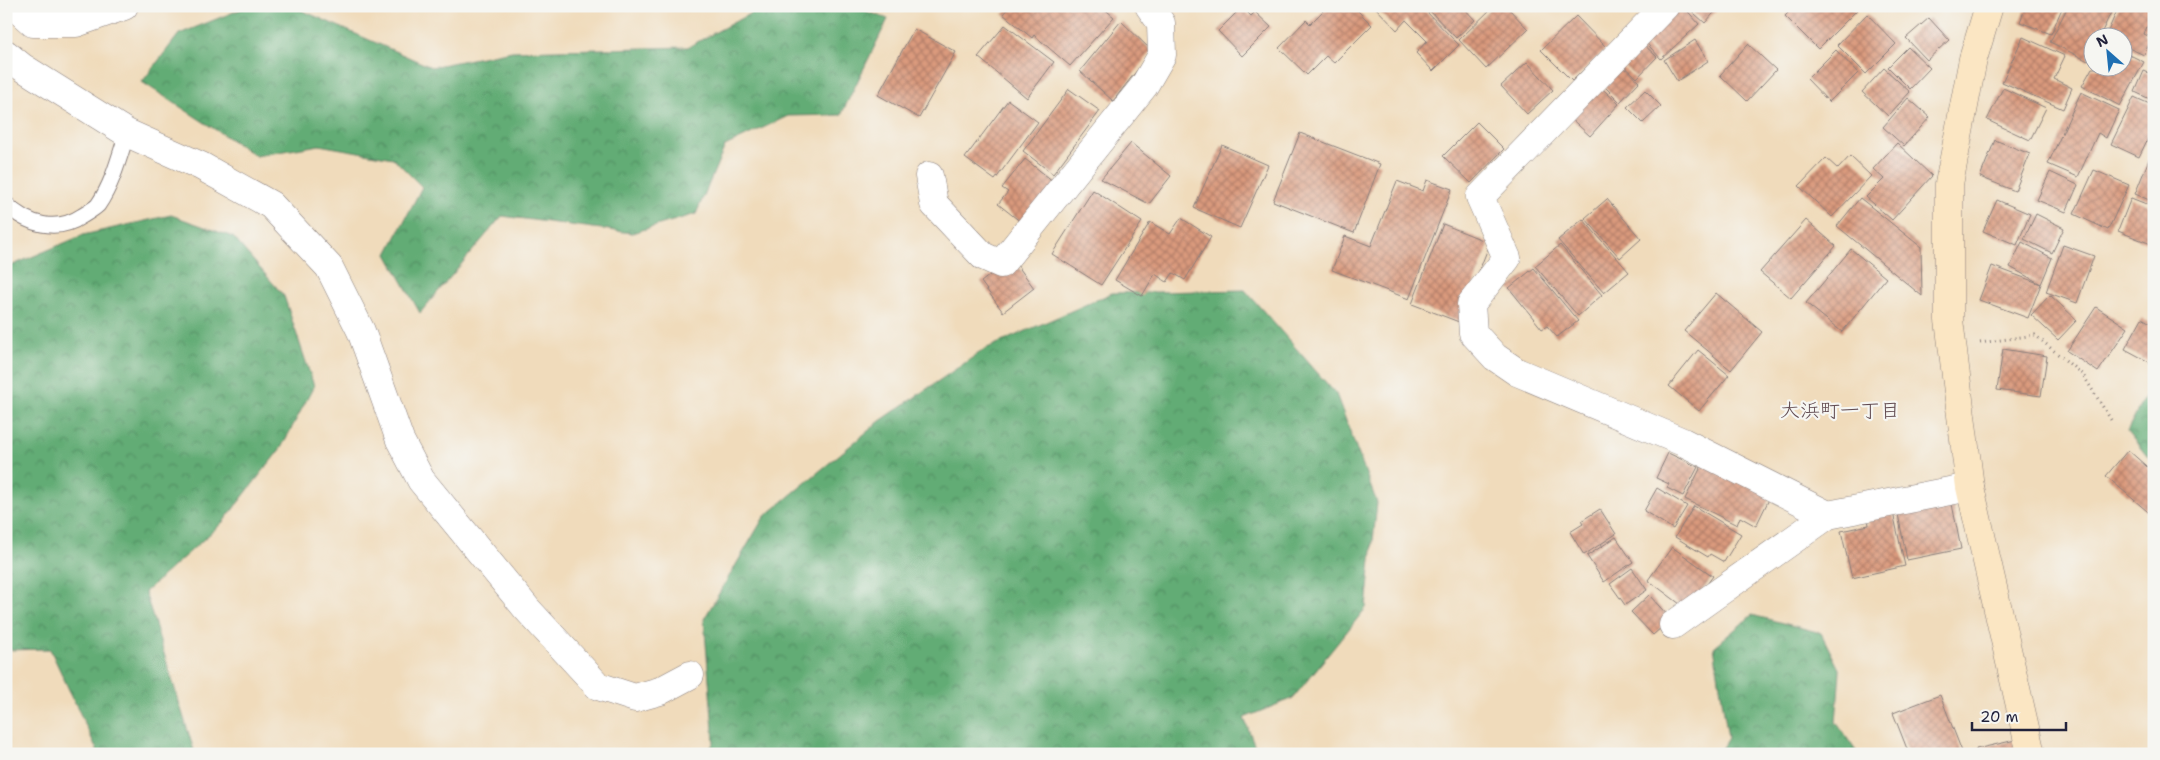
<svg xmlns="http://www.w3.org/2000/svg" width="2160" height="760" viewBox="0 0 2160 760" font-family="'Shantell Sans','Klee One',sans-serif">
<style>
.forest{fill:url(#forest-crowns);stroke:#426758}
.building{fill:url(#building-cross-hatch)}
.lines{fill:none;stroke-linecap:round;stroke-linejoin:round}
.lane-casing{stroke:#897e7b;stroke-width:17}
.street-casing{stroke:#897e7b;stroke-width:29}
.secondary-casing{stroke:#897e7b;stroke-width:29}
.path{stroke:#897e7b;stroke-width:3;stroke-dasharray:1 4;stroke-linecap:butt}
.lane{stroke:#fff;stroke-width:15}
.street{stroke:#fff;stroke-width:28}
.secondary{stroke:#fbe6c3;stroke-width:28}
.labels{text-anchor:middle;stroke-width:4.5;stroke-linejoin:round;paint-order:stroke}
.neighbourhood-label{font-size:20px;fill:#624c52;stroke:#f6f6f2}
</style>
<defs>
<pattern id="forest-crowns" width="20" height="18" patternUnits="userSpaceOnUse" patternTransform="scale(1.25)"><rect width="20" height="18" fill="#62ac75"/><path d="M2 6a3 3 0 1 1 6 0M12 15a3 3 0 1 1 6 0" fill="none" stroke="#508c61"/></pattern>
<pattern id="building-cross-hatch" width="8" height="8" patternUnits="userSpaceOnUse" patternTransform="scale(1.25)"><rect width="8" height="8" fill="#da9a7d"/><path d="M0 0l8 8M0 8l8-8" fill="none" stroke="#b07d68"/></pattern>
</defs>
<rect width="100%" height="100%" fill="#f6f6f2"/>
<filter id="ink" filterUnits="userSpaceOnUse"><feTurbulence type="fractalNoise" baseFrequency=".02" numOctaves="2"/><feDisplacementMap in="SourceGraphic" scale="10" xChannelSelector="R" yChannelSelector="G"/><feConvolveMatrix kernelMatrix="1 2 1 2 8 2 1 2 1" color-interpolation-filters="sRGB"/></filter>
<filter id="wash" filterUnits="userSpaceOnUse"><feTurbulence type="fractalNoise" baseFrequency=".0096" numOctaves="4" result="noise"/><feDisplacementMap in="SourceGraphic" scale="20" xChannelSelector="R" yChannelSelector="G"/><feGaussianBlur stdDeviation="1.12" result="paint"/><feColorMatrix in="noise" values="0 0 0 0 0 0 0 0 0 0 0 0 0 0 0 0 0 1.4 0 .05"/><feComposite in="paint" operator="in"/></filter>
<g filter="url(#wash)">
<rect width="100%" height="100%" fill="#f0dbbb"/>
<g class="forest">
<polygon points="249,6 292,6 431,67 512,51 688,47 764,6 852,6 888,19 841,115 788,116 725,146 696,214 632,233 502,216 420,313 387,254 422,187 393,158 319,145 256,156 142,82 179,34"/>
<polygon points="171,215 233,237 284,296 314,386 281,448 223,522 145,592 195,754 99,754 50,649 6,650 6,268 83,235"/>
<polygon points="1245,290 1336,394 1377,503 1366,608 1293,698 1244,718 1258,754 707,754 714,742 704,619 764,517 880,421 985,349 1112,293"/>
<polygon points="2154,379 2154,465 2127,431"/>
<polygon points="1752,615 1821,633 1840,671 1836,722 1858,754 1718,754 1728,738 1714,647"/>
</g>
<g id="blocks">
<g class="building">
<polygon points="1010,6 1101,6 1114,17 1070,66 1034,35 1032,38 1003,14"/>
<polygon points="1328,6 1353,6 1372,25 1334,63 1326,56 1307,75 1279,48 1306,20 1310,24"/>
<polygon points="1374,6 1421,6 1459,45 1433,71 1416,53 1427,41 1406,20 1397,30"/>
<polygon points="1425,6 1462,6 1475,20 1456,38"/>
<polygon points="1494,6 1506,6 1528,29 1486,69 1459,40"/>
<polygon points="1613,6 1626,6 1620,13"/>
<polygon points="1673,6 1683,6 1699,24 1661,59 1641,37"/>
<polygon points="1686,6 1720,6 1705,23"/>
<polygon points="1795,6 1861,6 1818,49 1785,16"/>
<polygon points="2026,6 2063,6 2051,34 2020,22"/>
<polygon points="2068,6 2114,6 2099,38 2092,38 2092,51 2088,61 2050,42"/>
<polygon points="2119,6 2146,6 2154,10 2144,34 2152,38 2144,55 2122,45 2122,38 2105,38"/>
<polygon points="1242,7 1251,16 1255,12 1271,27 1242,56 1218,31"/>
<polygon points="1867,14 1896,44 1866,74 1837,45"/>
<polygon points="1576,16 1607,48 1572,81 1541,50"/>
<polygon points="1929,18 1949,40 1927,60 1906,38"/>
<polygon points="1121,21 1152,51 1113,101 1080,71"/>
<polygon points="1005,25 1054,62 1027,98 978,57"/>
<polygon points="914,29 956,52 919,118 878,95"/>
<polygon points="2023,37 2065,56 2054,79 2072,88 2063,109 2002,82"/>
<polygon points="1638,39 1657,57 1637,78 1618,60"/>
<polygon points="1695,40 1708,61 1677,81 1664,60"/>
<polygon points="1748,44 1776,70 1747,101 1720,75"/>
<polygon points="1908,47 1930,68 1910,89 1888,67"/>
<polygon points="1836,50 1858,73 1829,102 1807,79"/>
<polygon points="2122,51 2144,62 2120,106 2082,86 2092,68 2122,68"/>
<polygon points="1616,61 1639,82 1620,102 1598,80"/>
<polygon points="1527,62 1553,90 1527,114 1501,86"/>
<polygon points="1884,68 1910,92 1888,116 1862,92"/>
<polygon points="2144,71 2154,75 2154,101 2135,92"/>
<polygon points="1595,82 1619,104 1590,136 1566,114"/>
<polygon points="2003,88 2046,108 2030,140 1987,120"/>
<polygon points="1069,89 1100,111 1053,174 1023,151"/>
<polygon points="1645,90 1661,106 1643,123 1627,107"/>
<polygon points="2081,92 2119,110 2106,138 2098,133 2078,177 2048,164"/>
<polygon points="2134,97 2154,106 2154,126 2139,157 2111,144"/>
<polygon points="1908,98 1930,117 1904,146 1883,127"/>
<polygon points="1008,100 1038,122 995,180 965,158"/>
<polygon points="1477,122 1504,149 1471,183 1443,156"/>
<polygon points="1300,133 1380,164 1354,233 1273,201"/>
<polygon points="1995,140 2030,154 2015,191 1980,177"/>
<polygon points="1131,143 1171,176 1149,204 1101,179"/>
<polygon points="1897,143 1932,176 1892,220 1866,197 1884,179 1873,169"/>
<polygon points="1222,145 1268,165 1240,228 1194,208"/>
<polygon points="2154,147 2154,202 2135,194"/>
<polygon points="1850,156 1871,176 1832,217 1799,186 1826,158 1838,169"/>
<polygon points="1025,159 1058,185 1026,226 998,204 1008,192 1002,188"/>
<polygon points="2094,170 2129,185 2108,230 2074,214"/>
<polygon points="2050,172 2078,185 2066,212 2037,200"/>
<polygon points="1427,180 1452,189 1409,299 1332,270 1345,236 1371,246 1397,181 1423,191"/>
<polygon points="1093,190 1142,222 1101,285 1052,254"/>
<polygon points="1860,198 1921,247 1922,296 1837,226"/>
<polygon points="2131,198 2154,207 2154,238 2151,244 2118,231"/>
<polygon points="1607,199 1641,239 1620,258 1585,218"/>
<polygon points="1997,200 2030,214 2017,245 1983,231"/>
<polygon points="2036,214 2064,228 2052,253 2024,239"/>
<polygon points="1181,218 1211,237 1185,280 1173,273 1167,282 1155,274 1142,296 1115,280 1150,222 1170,234"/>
<polygon points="1583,219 1629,272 1604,293 1558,240"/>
<polygon points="1806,220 1836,246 1791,298 1760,272"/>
<polygon points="1443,224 1490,243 1459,322 1412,304"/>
<polygon points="2022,242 2052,258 2041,284 2010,267"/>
<polygon points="1560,245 1602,295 1578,316 1535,266"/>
<polygon points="2063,245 2094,256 2077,303 2046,292"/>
<polygon points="1851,249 1886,278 1842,332 1806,303"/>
<polygon points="1012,258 1034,288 1003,312 981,282"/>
<polygon points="1992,266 2041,284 2028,318 1979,300"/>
<polygon points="1534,268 1578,321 1557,337 1547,326 1542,329 1509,288"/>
<polygon points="1716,293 1762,332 1731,370 1684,331"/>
<polygon points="2050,295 2077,320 2058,340 2031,315"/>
<polygon points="2096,307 2128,328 2098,372 2067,351"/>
<polygon points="2142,318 2154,325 2154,359 2151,363 2125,349"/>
<polygon points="2003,349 2047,356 2041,396 1997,390"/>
<polygon points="1698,350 1729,375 1699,411 1669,386"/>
<polygon points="2128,450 2154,473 2154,517 2106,476"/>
<polygon points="1668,453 1698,467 1683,496 1667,488 1669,484 1656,478"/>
<polygon points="1706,457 1773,491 1756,526 1740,517 1737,525 1685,499"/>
<polygon points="1657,488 1687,506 1673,529 1644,511"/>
<polygon points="1951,499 1961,549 1907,560 1897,509"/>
<polygon points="1694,506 1741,534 1724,562 1710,554 1708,557 1675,537"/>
<polygon points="1892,508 1905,566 1852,578 1841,531 1869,525 1867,513"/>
<polygon points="1600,509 1616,534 1584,555 1570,532 1583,524 1581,521"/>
<polygon points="1616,537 1633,562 1604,582 1587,556"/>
<polygon points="1672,547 1713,576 1688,610 1648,580"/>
<polygon points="1632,568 1647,590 1625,605 1610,584"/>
<polygon points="1649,595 1671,619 1653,635 1631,612"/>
<polygon points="1940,695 1963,754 1909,754 1893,713"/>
<polygon points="2020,739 2023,754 1977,754 1976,749"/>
</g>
</g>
</g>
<g filter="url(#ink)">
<use href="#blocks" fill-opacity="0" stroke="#897e7b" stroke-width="1"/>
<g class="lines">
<defs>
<path id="lane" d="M6 204C27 225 57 233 82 216 87 213 94 209 98 205 113 183 119 158 127 133"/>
<g id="street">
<polyline points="14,6 33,23 76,23 124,6"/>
<polyline points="1665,6 1480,197 1507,258 1471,304 1473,333 1495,357 1517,372 1683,442 1828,515"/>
<polyline points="6,54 22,67 127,133 201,166 271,205 329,267 361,331 400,440 421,480 527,609 598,686 635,698 660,691 690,675"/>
<polyline points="929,176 934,204 983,256 1001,264 1144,86 1162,55 1161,23 1149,6"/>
<polyline points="1673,625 1828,515 1970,487"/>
</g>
<polyline id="secondary" points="1989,6 1973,59 1949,184 1949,320 1970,487 2031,754"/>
</defs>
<use href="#lane" class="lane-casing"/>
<use href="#street" class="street-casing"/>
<use href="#secondary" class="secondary-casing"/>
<polyline class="path" points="1980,343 2035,335 2083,375 2113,423"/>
<use href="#lane" class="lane"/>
<use href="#street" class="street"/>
<use href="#secondary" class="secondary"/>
</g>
</g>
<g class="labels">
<g class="neighbourhood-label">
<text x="1840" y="417">大浜町一丁目</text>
</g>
</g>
<rect width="2160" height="760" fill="none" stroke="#f6f6f2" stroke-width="25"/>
<g transform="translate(2108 52) rotate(333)"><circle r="24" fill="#f6f6f2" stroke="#a1a1a9"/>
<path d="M0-4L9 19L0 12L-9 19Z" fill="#1f6fb2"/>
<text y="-8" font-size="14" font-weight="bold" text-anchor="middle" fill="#22223b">N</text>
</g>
<path d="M1972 722v8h94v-8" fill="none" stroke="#22223b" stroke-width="2.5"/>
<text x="1980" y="722" font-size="15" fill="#22223b" stroke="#f6f6f2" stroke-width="4" paint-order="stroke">20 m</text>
</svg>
